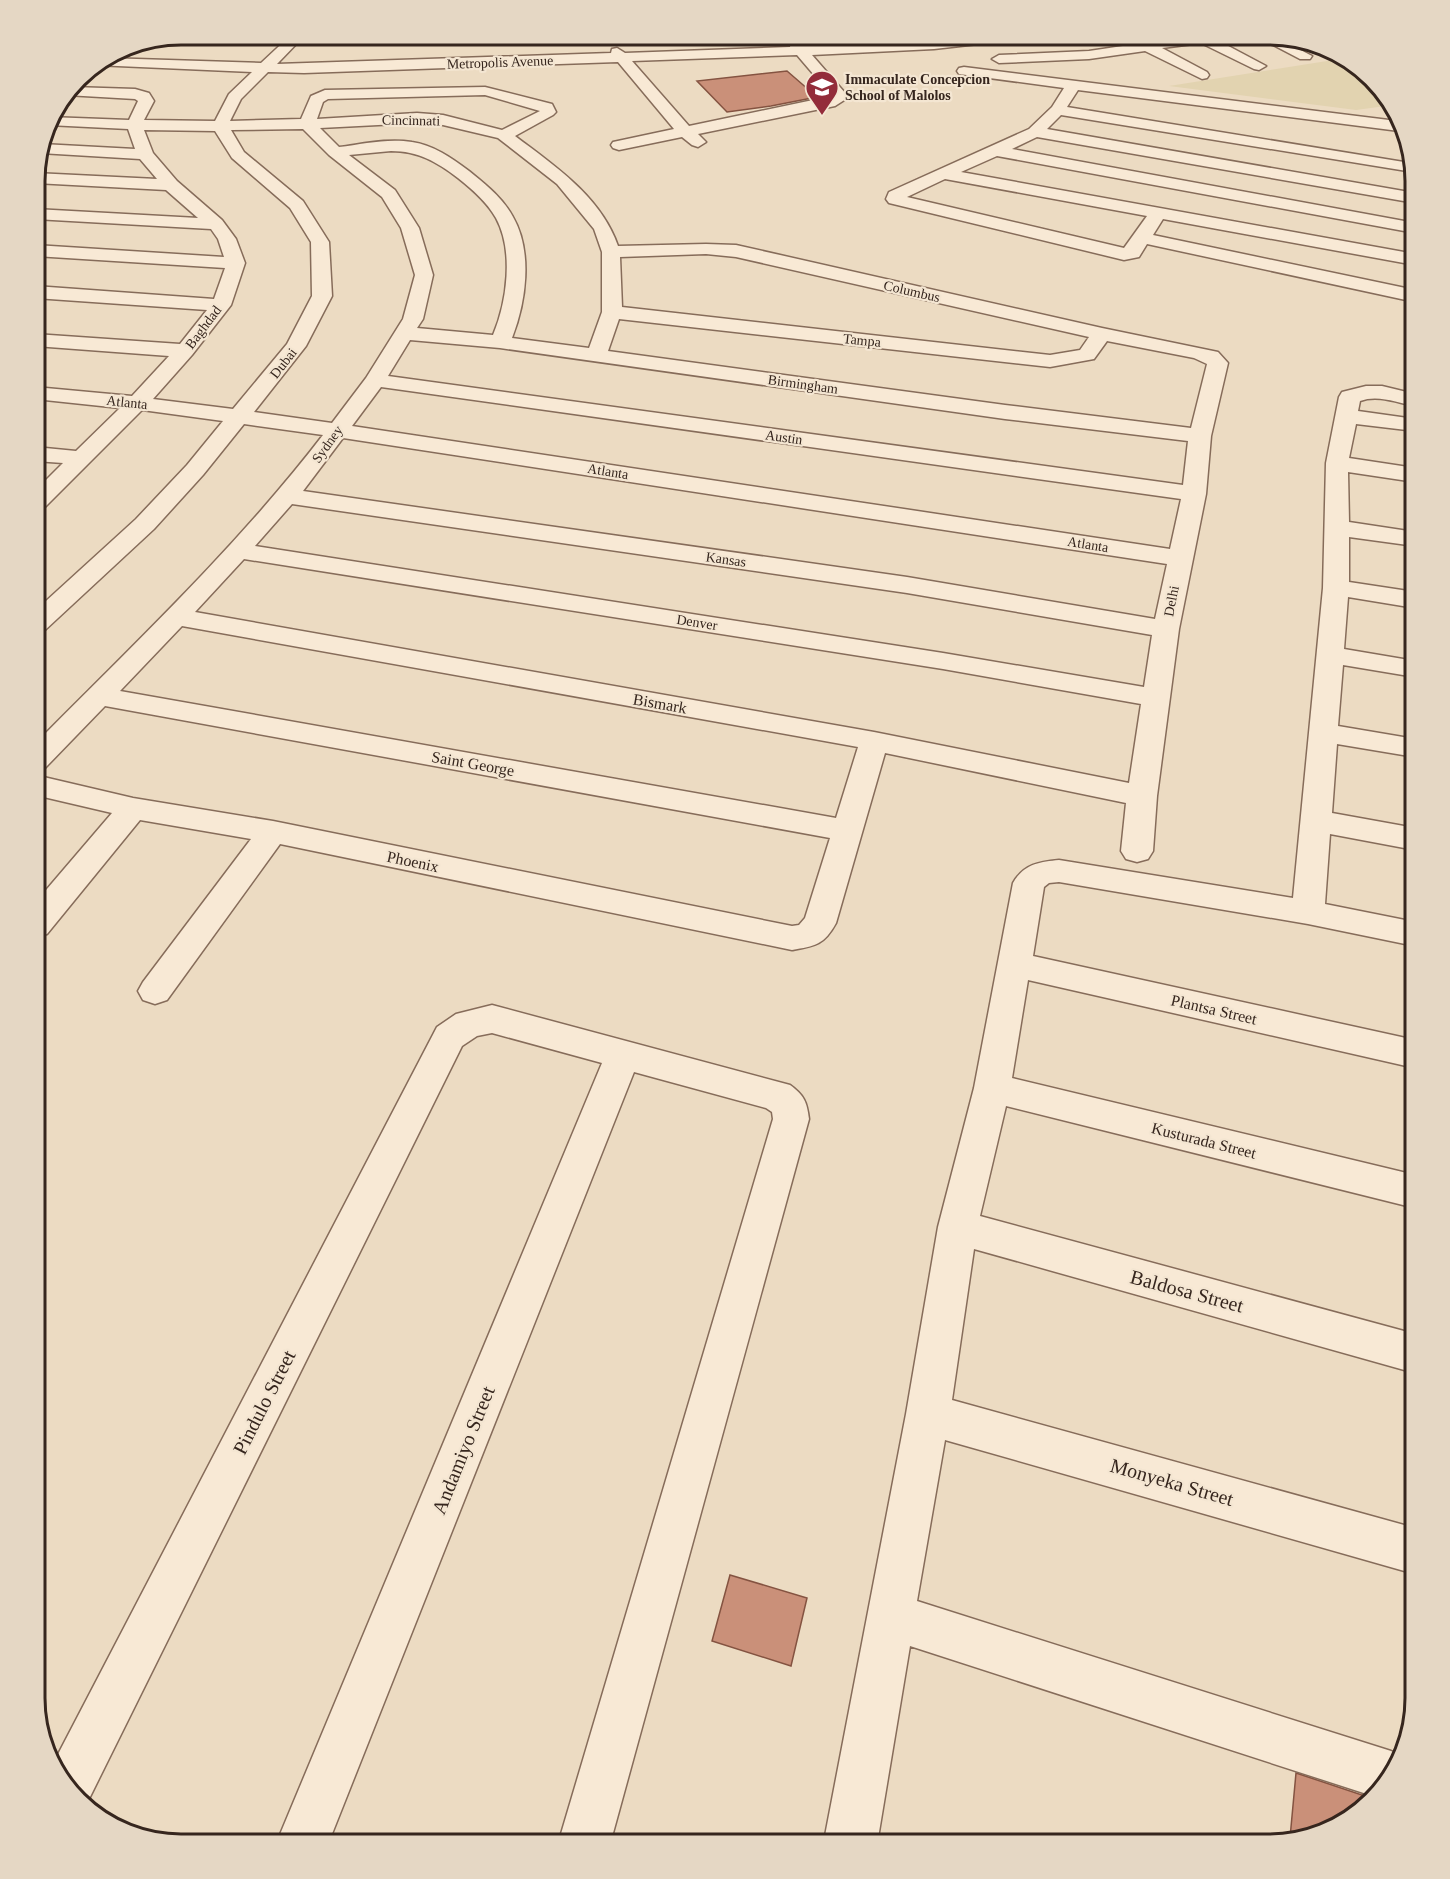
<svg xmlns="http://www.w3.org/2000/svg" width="1450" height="1879" viewBox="0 0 1450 1879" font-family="Georgia,serif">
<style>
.farmland{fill:#e2d3b0}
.building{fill:#ca9079;stroke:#845341;stroke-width:1.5}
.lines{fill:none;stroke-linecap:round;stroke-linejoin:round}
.minor-casing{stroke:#866c5a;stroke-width:3}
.minor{fill:#f8e9d5;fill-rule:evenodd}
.labels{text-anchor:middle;stroke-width:4.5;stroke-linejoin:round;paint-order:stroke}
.far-street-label{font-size:14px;fill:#36261e;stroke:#f4e6d2}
.far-poi-label{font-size:14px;font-weight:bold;fill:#36261e;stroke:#f4e6d2;text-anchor:start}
.street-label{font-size:16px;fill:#36261e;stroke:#f4e6d2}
.near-street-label{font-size:20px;fill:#36261e;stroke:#f4e6d2}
.rim{fill:none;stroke:#36261e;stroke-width:3}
</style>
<rect width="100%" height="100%" fill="#ecdbc2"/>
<polygon class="farmland" points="1346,58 1391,100 1393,105 1356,110 1169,86"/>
<g class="building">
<polygon points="787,71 817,97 771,106 727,112 697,81"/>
<polygon points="730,1575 807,1598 791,1666 712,1641"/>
<polygon points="1296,1773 1371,1798 1350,1820 1290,1838"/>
</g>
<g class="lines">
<defs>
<g id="minor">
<path d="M291 35H305L277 64 611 53 612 49 617 48 625 53 790 47 791 42 796 41 805 46 934 41 989 35H1030L1023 39 934 49 812 55 846 94 849 97 835 106 698 134 706 142 698 147 692 145 682 137 619 150 613 148 611 145 613 142 674 129 618 62 304 73 268 72 241 99 230 121 301 119 311 96 325 90 485 87 552 104 556 112 553 115 515 136C555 166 601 197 618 246L706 244 736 245 1102 328 1218 352 1228 363 1211 436 1206 494 1179 629 1157 796 1153 851 1148 859 1137 862 1126 859 1121 851 1126 803 885 753 836 923C824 945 815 946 792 950L280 844 167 1000 155 1004 143 1000 138 991 143 982 251 839 140 820 47 934 35 937V903L112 813 35 795V775L133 798 273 821 792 926 799 925 805 918 830 838 105 706 45 768 35 771V744C134 644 237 547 323 435L244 424 203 475 154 529 44 631 35 633V611L136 519 187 465 223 421 142 410 43 509 35 511V491L63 463 35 461V447L76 451 120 408 35 399V387L132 396 169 356 35 346V334L180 344 207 310 35 298V286L214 299 225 268 35 256V245L224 257 218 239 211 229 35 219V209L198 218 166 190 35 183V173L157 179 140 159 40 153 42 144 135 149 128 129 48 125 49 117 129 120 138 101 135 99 66 95 72 87 135 89 149 93 154 101 144 120 215 121 229 94 252 72 95 65 105 58 261 63ZM797 55 832 96 689 126 632 61ZM485 95 540 111 502 130 443 115 417 113 317 119 323 102 328 99ZM417 123 443 125 498 138 557 184 594 229 602 252V312L589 348 512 338C526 302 533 252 513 217 503 198 485 184 469 171 452 158 433 145 412 142 388 138 363 144 339 147L320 128ZM303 129 329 155 382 197 401 228 415 275 403 319 366 378 332 423 254 412 306 346 332 296 329 242 303 201 244 152 231 130ZM144 130 215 131 232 158 290 208 311 242 312 296 287 344 233 409 153 399 192 355 231 305 245 263 236 239 222 220 177 181 153 153ZM391 151C418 151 437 162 458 178 472 189 487 202 496 218 514 251 507 302 493 335L417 328 423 319 433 275 419 228 395 190 349 155ZM706 254 736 257 1089 337 1080 350 1050 355 622 307 620 257ZM619 319 1050 367 1094 359 1107 341 1194 358 1207 364 1191 428 1005 405 608 351ZM410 340 500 348 1005 419 1188 441 1183 485 388 376ZM381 387 1181 499 1170 549 352 426ZM343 438 1167 564 1155 619 907 577 303 491ZM292 504 907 593 1152 635 1144 687 943 653 255 546ZM244 559 943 669 1141 704 1129 783 874 732 195 612ZM182 626 858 747 836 818 120 691Z"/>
<polygon points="1197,35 1231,35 1229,38 1217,40 1266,66 1259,70 1254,69 1201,43 1162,48 1207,72 1209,75 1207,78 1202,79 1145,51 1089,59 999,63 992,59 999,55 1089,51"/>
<polygon points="1254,35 1272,35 1312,56 1310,59 1300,59"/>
<path d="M964 67 1397 121 1399 131 1078 90 1067 107 1410 163 1413 172 1061 115 1047 129 1415 193V203L1037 137 1012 149 1415 223V233L997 156 961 172 1415 254V265L1163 219 1153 235 1415 290V302L1147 244 1139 257 1124 260 889 203 886 199 889 192 1029 129 1052 107 1064 88 959 74 957 71 959 68ZM945 179 1147 216 1124 248 907 197Z"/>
<path d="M1366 386H1382L1415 394V406C1398 403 1378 394 1360 401L1358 411 1415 419V431L1356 424 1349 458 1415 468V482L1348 472 1349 522 1415 532V546L1349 537V582L1415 592V608L1348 597 1344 649 1415 661V677L1343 665 1338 726 1415 739V757L1337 744 1332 813 1415 828V850L1330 834 1325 904 1415 922V946L1308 924 1059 882 1049 883 1044 887 1033 956 1415 1040V1068L1028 980 1012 1078 1415 1175V1208L1006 1106 980 1216 1415 1334V1373L974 1249 952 1400 1415 1528V1574L945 1440 917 1601 1391 1751 1400 1755 1396 1771 1373 1796 910 1646 877 1844H825L824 1841 906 1414 938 1227 974 1088 1013 883C1024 864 1039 862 1059 860L1293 898 1323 588 1326 463 1339 397 1342 392Z"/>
<path d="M492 1005 790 1085C804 1095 807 1102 809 1119L610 1844H558L773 1119 772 1112 766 1108 634 1072 328 1844H276L602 1063 492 1033 477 1036 462 1046 86 1805 59 1779 54 1762 437 1027 456 1014Z"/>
</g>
</defs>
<use href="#minor" class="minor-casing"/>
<use href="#minor" class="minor"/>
</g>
<defs>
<symbol id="school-pin" viewBox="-11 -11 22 30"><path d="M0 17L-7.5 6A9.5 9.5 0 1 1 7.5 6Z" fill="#932c3a" stroke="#f4e6d2"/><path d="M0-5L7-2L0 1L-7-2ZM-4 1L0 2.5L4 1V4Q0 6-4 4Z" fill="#fff"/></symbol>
</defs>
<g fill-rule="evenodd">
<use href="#school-pin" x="803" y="68" width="38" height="52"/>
</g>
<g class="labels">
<g class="far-street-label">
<text transform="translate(500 62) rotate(-2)" y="5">Metropolis Avenue</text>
<text transform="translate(411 120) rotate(1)" y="5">Cincinnati</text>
<text transform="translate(912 291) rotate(13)" y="5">Columbus</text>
<text transform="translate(203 327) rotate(-53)" y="5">Baghdad</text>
<text transform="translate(862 340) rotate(6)" y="5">Tampa</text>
<text transform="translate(283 363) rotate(-52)" y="5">Dubai</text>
<text transform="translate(803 384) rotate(8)" y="5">Birmingham</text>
<text transform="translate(127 402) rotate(6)" y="5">Atlanta</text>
<text transform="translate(784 437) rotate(8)" y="5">Austin</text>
<text transform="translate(327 444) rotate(-54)" y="5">Sydney</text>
<text transform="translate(608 471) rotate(9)" y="5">Atlanta</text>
<text transform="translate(1088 544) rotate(9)" y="5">Atlanta</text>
<text transform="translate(726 559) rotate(8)" y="5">Kansas</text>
<text transform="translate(1171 601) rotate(-79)" y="5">Delhi</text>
<text transform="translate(697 622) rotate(9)" y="5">Denver</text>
</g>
<g class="far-poi-label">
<text x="845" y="84">Immaculate Concepcion<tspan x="845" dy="16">School of Malolos</tspan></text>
</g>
<g class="street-label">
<text transform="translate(660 703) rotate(10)" y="6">Bismark</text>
<text transform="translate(473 763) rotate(10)" y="6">Saint George</text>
<text transform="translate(413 861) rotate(12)" y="6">Phoenix</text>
<text transform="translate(1214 1009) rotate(13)" y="6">Plantsa Street</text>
<text transform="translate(1204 1140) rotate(14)" y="6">Kusturada Street</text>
</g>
<g class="near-street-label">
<text transform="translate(1187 1291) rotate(15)" y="7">Baldosa Street</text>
<text transform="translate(264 1402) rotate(-63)" y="7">Pindulo Street</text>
<text transform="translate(463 1450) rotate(-68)" y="7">Andamiyo Street</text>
<text transform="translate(1172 1482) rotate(16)" y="7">Monyeka Street</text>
</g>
</g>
<path d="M0 0H1450V1879H0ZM181 45H1269A136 136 0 0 1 1405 181V1698A136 136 0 0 1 1269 1834H181A136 136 0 0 1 45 1698V181A136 136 0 0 1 181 45Z" fill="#e5d7c4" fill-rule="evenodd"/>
<path class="rim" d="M181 45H1269A136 136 0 0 1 1405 181V1698A136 136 0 0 1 1269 1834H181A136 136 0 0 1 45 1698V181A136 136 0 0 1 181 45Z"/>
</svg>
